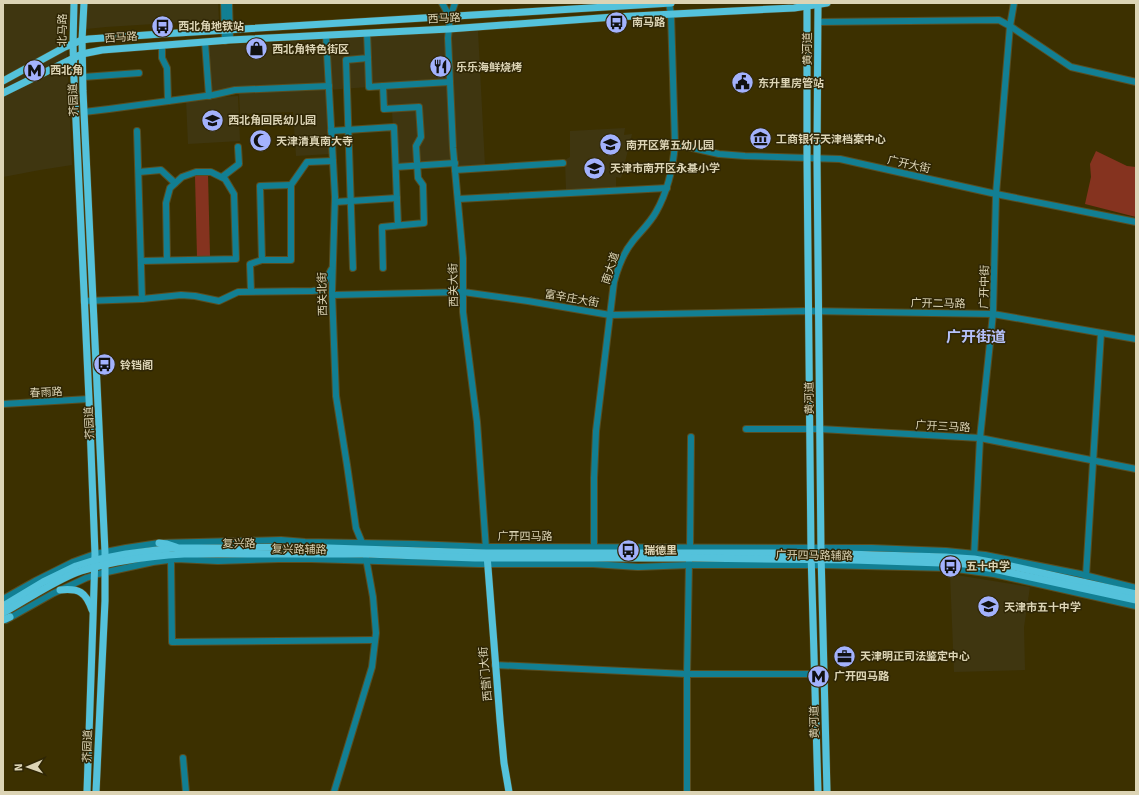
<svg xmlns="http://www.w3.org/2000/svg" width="1139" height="795" viewBox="0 0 1139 795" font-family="Signika,'Noto Sans SC',sans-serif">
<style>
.built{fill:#3f3610}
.green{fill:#85331f}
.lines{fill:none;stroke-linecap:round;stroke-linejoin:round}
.minor-casing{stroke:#594e21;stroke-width:8}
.major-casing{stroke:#594e21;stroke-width:8}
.minor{stroke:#127f93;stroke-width:6}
.major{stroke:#54c2db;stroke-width:7}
.labels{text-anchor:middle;stroke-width:3;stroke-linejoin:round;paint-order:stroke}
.street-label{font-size:11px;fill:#dcd4b5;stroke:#2f2605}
.poi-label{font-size:11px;font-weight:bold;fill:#dcd4b5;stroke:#2f2605;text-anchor:start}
.district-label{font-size:15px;font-weight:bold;fill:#b6c2fa;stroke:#2f2605}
</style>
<rect width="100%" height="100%" fill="#3c3000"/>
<g class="built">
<polygon points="3,3 218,3 219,20 106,27 66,31 72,165 40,170 3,177"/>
<polygon points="478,31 485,166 458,168 446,162 395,165 392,111 384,111 383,86 327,90 330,154 296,156 293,112 240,114 239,94 210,95 207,46"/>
<polygon points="238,96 240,141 188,144 186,99"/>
<polygon points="625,128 624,135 632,134 621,178 616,177 616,188 573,192 566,190 565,160 570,157 570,131"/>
<polygon points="950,574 1030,587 1024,627 1025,670 954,672"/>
</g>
<g class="green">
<polygon points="1096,151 1127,166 1136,167 1136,217 1085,204 1091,177 1090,164"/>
<polygon points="208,175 210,256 197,257 195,176"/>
</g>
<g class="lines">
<defs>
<g id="minor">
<polyline points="224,3 225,41"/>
<polyline points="229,3 230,40"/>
<polyline points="442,3 450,17"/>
<polyline points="455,3 450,17 448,38 453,148 463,258 463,312 477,422 486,549"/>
<polyline points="818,22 999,20 1010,26 1071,67 1136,82"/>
<polyline points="326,36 335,197 332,292 336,396 347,465 356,528 363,545"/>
<polyline points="205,42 209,96"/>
<polyline points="162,45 162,58 167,68 168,101"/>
<polyline points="368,58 369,87 383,86 384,109 419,107 421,137 416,146 418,178 423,185 424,223 382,227 383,268"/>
<polyline points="83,77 139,73"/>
<polyline points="383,86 450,82"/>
<polyline points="84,112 109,109 213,95 235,90 329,86"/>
<polyline points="137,131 142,299"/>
<polyline points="331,131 394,127 398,225"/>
<polyline points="675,144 719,154 745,156 840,159 996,194 1136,222"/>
<polyline points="396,167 455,163"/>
<polyline points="455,170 563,163"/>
<polyline points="139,172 161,170 175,183"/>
<polyline points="222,177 239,164 238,147"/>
<polyline points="458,199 667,188"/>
<polyline points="335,202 397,198"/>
<polyline points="262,260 260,186 291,185"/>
<polyline points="141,261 236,259 234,194 225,179 211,172 196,172 182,177 170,188 166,203 167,260"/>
<polyline points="353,268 346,60 368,58 367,33"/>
<polyline points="251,291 250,264 262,260 291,260 291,185 307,162 333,161"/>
<polyline points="332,295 463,292 528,301 610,315 809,311 993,314 1136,339"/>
<polyline points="84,301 142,299 181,295 195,296 219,301 238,292 312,291 321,290 331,270"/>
<polyline points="3,404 89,399"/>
<polyline points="746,429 820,429 980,438 1136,469"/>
<path d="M594 551V478L596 431 614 282C618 267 623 253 633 241 641 231 650 223 656 212 668 191 673 168 675 144L671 14 669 3"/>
<polyline points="690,551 691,437"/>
<polyline points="974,558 980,438 993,314 996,194 1010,26 1014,3"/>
<polyline points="171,560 172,642 375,640"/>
<polyline points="1086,576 1101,333"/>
<polyline points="3,599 35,581 73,562 95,554 126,548 159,543 281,540 305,542 414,544 486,547 872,548 946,551 985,555 1080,574 1136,588"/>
<polyline points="6,620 52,594 86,578 98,574 153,562 176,559 218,561 279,559 311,559 479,564 593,564 638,567 689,565 822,565 949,568 994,574 1136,606"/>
<polyline points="495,665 687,674 814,674"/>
<polyline points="183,758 186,792"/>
<polyline points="334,792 372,667 376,633 373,597 366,558"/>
<polyline points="687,792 687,674 689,562"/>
</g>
<g id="major">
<polyline points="74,3 73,44 74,79 89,399 95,554 93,619 87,792"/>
<polyline points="84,3 82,40 83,91 105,552 105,601 96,792"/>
<polyline points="807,3 807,157 811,553 818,792"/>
<polyline points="818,3 817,158 821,553 827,792"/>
<polyline points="3,81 65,47 82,40 89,39 161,34 671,3"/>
<polyline points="3,93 82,54 102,50 230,40 449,29 614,17 794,8 827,3"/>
<polyline points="159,543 167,544 176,547"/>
<polyline points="487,555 500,720 504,763 509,792"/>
<path d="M60 590C79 588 86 592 92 610"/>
<polyline points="3,606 43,582 76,566 95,560 126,554 172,548 228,548 297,547 486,553 811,553 945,557 974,559 1002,564 1136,594"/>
<path d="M3 613C26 600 48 585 73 574 87 568 102 565 117 562 139 558 161 555 184 554H366L475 558H690L853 560 941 563 965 564 989 568 1136 600"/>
<polyline points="3,620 10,617"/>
</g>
</defs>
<use href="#minor" class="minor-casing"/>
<use href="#major" class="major-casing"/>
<use href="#minor" class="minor"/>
<use href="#major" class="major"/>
</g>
<defs>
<symbol id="bus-disc" viewBox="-11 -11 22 22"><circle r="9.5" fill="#a3b2fd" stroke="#2f2605"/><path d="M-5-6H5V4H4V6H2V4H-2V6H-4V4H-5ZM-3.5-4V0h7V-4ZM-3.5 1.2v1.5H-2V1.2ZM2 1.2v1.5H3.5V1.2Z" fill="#111"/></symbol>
<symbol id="shop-disc" viewBox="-11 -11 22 22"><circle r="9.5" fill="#a3b2fd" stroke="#2f2605"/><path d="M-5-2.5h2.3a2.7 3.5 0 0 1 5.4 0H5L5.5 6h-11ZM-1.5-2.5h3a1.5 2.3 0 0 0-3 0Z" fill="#111"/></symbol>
<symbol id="restaurant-disc" viewBox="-11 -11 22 22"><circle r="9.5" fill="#a3b2fd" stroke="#2f2605"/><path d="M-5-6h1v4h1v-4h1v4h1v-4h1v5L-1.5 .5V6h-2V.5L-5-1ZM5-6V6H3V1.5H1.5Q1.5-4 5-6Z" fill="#111"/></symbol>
<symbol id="metro-disc" viewBox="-11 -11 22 22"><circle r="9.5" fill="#a3b2fd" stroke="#2f2605"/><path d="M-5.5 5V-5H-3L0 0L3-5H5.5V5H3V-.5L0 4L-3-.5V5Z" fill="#111"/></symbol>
<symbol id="civic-disc" viewBox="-11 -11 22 22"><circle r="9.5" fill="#a3b2fd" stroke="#2f2605"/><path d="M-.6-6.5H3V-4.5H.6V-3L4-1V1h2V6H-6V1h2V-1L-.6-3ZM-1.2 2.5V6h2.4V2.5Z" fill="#111"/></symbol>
<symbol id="school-disc" viewBox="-11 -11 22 22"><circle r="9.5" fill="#a3b2fd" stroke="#2f2605"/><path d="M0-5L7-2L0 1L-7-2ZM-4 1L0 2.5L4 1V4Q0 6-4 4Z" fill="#111"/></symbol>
<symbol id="museum-disc" viewBox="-11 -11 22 22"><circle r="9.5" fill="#a3b2fd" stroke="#2f2605"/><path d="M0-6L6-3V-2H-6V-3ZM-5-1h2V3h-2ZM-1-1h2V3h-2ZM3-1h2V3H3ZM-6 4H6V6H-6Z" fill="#111"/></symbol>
<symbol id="mosque-disc" viewBox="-11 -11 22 22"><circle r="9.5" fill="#a3b2fd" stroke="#2f2605"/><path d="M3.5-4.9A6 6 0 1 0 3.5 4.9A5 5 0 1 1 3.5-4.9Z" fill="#111"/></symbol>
<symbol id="office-disc" viewBox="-11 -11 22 22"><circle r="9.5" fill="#a3b2fd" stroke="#2f2605"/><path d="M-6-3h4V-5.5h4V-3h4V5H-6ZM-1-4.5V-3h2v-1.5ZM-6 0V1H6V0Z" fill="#111"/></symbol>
</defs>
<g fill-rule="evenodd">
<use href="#bus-disc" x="604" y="10" width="25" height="25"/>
<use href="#bus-disc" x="150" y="14" width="25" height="25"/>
<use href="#shop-disc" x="244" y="36" width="25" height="25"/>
<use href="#restaurant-disc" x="428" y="54" width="25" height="25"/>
<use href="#metro-disc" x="22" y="58" width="25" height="25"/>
<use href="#civic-disc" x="730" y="70" width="25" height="25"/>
<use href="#school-disc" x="200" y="108" width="25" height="25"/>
<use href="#museum-disc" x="748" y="126" width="25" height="25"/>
<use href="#mosque-disc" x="248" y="128" width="25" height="25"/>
<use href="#school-disc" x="598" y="132" width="25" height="25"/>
<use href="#school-disc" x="582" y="156" width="25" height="25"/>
<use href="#bus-disc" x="92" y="352" width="25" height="25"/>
<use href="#bus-disc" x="616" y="538" width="25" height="25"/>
<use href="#bus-disc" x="938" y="554" width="25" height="25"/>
<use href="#school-disc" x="976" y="594" width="25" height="25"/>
<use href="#office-disc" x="832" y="644" width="25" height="25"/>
<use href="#metro-disc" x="806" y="664" width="25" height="25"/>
</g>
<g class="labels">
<g class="street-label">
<text transform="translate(444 18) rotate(-3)" y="4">西马路</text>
<text transform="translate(62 30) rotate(-89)" y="4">北马路</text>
<text transform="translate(121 37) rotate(-4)" y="4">西马路</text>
<text transform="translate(807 49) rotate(-90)" y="4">黄河道</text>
<text transform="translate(73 100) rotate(-92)" y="4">芥园道</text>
<text transform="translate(909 164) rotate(13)" y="4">广开大街</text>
<text transform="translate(610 268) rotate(-72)" y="4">南大道</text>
<text transform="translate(453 285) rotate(-91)" y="4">西关大街</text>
<text transform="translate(984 287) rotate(-89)" y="4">广开中街</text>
<text transform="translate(322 294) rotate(-91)" y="4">西关北街</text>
<text transform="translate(572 298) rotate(10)" y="4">富辛庄大街</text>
<text transform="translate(938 303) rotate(1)" y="4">广开二马路</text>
<text transform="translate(46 392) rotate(-3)" y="4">春雨路</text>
<text transform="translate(809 398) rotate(-91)" y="4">黄河道</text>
<text transform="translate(89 423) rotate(-93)" y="4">芥园道</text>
<text transform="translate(943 426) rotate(3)" y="4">广开三马路</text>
<text x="525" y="540">广开四马路</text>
<text x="239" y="547">复兴路</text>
<text transform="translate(299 549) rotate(1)" y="4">复兴路辅路</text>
<text transform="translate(814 555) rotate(1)" y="4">广开四马路辅路</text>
<text transform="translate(485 674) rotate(-95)" y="4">西营门大街</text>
<text transform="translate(814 722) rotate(-91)" y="4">黄河道</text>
<text transform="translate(87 746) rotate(-88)" y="4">芥园道</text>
</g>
<g class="poi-label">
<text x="632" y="26">南马路</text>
<text x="178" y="30">西北角地铁站</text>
<text x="272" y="53">西北角特色街区</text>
<text x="456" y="71">乐乐海鲜烧烤</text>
<text x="50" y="74">西北角</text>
<text x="758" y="87">东升里房管站</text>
<text x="228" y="124">西北角回民幼儿园</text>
<text x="776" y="143">工商银行天津档案中心</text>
<text x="276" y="145">天津清真南大寺</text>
<text x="626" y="149">南开区第五幼儿园</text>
<text x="610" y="172">天津市南开区永基小学</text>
<text x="120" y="369">铃铛阁</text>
<text x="644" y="554">瑞德里</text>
<text x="966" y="570">五十中学</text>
<text x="1004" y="611">天津市五十中学</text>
<text x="860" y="660">天津明正司法鉴定中心</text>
<text x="834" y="680">广开四马路</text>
</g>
<g class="district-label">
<text x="976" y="342">广开街道</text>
</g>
</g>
<rect width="1139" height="795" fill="none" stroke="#dcd4b5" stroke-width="8"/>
<g transform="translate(28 767) rotate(268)" stroke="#2f2605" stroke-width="3" paint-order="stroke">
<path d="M0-3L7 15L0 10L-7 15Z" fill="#dcd4b5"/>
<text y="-6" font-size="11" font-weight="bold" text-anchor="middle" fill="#dcd4b5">N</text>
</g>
</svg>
